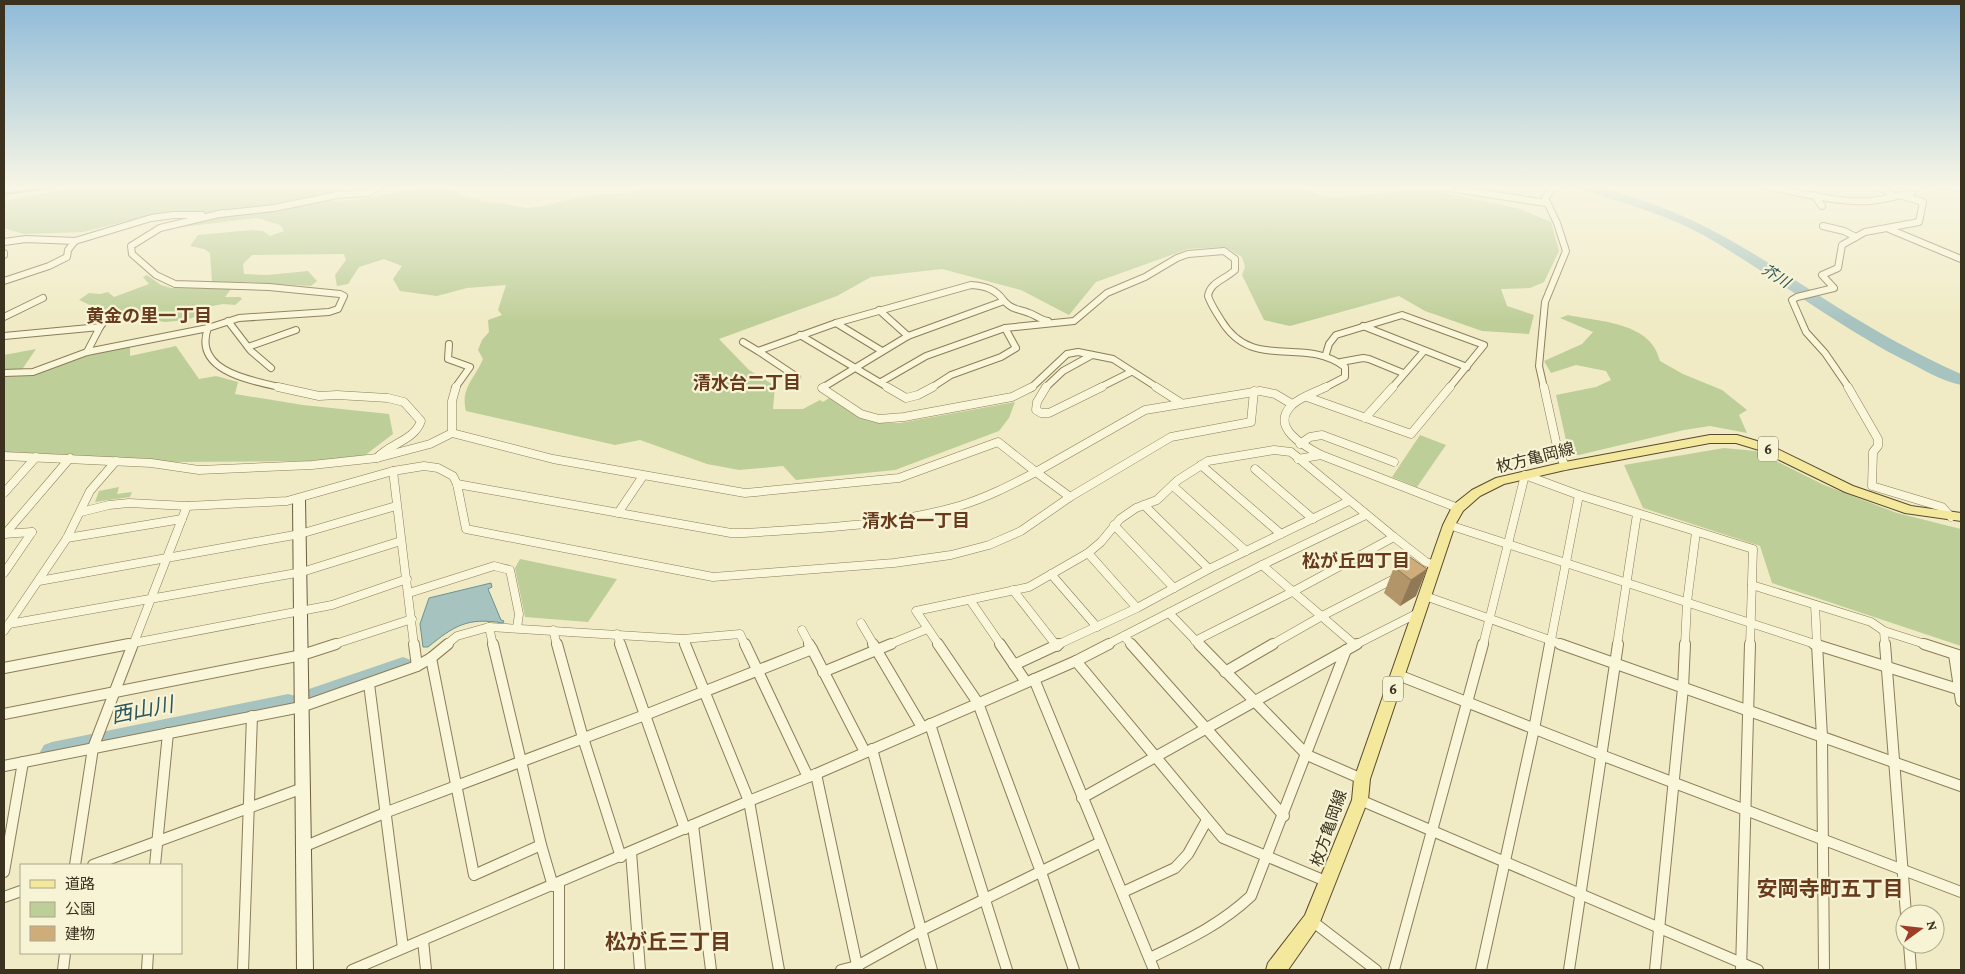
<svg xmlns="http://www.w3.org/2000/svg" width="1965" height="974" viewBox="0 0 1965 974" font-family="'Crimson Pro','Noto Sans JP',serif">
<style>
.green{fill:#bece98}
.water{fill:#a7c3c0;stroke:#6d928f}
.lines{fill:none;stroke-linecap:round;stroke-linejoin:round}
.stream{stroke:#6d928f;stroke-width:2.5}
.river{fill:#a7c3c0;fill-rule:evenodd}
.street-far2-casing{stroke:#8b7d5a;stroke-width:8}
.street-far1-casing{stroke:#8b7d5a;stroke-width:9}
.street-casing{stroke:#8b7d5a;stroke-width:12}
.secondary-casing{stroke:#6d5e3d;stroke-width:2}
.primary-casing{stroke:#594a2f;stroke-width:2}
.street-far2{stroke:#faf6d9;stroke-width:6}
.street-far1{stroke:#faf6d9;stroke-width:8}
.street{stroke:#faf6d9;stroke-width:10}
.secondary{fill:#faf6d9;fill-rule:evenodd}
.primary{fill:#f3e89c;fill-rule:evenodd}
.wall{fill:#b29569}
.shaded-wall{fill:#917955}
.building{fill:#cfad7a;stroke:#917955}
.labels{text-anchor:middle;stroke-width:4.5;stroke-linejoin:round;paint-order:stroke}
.far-water-label{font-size:15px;font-style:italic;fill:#2e565b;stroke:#f7f3d5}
.shield{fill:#f7f3d5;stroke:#736c56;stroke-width:1}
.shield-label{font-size:15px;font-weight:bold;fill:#3b321f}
.street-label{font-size:16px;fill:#3b321f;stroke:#f7f3d5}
.neighbourhood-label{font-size:18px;font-weight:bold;fill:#693b1d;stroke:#f7f3d5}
.near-water-label{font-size:21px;font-style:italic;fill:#2e565b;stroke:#f7f3d5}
.near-neighbourhood-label{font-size:21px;font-weight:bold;fill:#693b1d;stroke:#f7f3d5}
</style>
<rect width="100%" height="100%" fill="#f0ebc5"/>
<g class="green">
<polygon points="80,186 377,186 368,191 360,189 338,190 316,197 274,206 204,213 156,214 83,232 24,234 4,228 4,201"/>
<path d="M429 186 446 188 469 198 527 208 544 206 589 195 628 193 653 186H1303L1316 194 1335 197 1389 192 1437 191 1520 209 1551 222 1559 251 1544 282 1530 288 1501 289 1507 306 1534 315 1529 334 1482 331 1425 311 1399 296 1290 326 1264 320 1242 275 1245 267 1242 257 1225 247 1188 249 1096 282 1069 315 1021 290 942 269 871 277 837 296 719 339 749 370 775 386 773 409H803L820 400 823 402 829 398 860 418 885 423H900L1015 402 1009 418 999 431 895 470 796 480 783 466 739 470 707 464 640 440 615 445 466 411C460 389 475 378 483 359L478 350 482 340 489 332 488 320 502 315 498 310 506 285 467 288 437 296 400 291 393 279 402 266 384 259 359 267 348 284 337 286 335 275 346 260 344 254 252 255 243 264 244 274 267 275 308 271 317 281 311 286 248 282H212L210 253 204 249 190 246 198 235 252 230 263 231 270 236 284 231 280 225 257 218 166 229 224 215 318 201 357 200Z"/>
<polygon points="147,275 161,285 171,288 231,289 225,297 240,297 242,299 235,305 223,304 207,307 205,313 186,320 165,322 103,311 79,300 89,293 100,294 108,292 114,297 149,284 143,277"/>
<path d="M1568 315C1601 322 1651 322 1660 361L1683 374 1722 390 1747 410 1739 415 1747 433 1710 426 1684 430 1579 455 1569 454 1556 395 1596 387 1611 380 1606 371 1576 365 1551 373 1544 361 1582 344 1593 332 1560 318Z"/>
<polygon points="130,345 130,356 176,346 199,379 216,376 238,382 235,394 303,405 389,414 393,434 364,456 312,461 171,462 74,455 4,452 4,377 49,369 84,357"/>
<polygon points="36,349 21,371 4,371 4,355"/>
<polygon points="1420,435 1446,445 1417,487 1392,477"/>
<polygon points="1724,448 1756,451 1824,485 1897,513 1961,529 1961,646 1772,583 1760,546 1643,508 1624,465"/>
<polygon points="119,487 117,494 132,492 130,497 95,502 99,491"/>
<polygon points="520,559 617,579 588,622 525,617 515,568"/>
</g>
<path class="water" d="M491 583 492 587 488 589 501 620 504 621 503 623C467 617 454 626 428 647H423L420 624 429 598Z"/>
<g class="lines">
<polyline class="stream" points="4,194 59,186"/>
<g class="river">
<path d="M1578 186C1603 186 1618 193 1641 200 1714 224 1773 266 1837 307 1877 332 1918 355 1961 374V385C1941 381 1921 368 1902 359 1833 323 1772 275 1705 236 1666 214 1622 203 1580 189Z"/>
<polygon points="403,657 411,660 414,666 411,672 314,706 306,704 303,697 306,690"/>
<polygon points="288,694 296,696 299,703 296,710 288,712 52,762 44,759 40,752 44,745 52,742"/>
</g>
<defs>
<g id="street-far2">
<polyline points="1436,186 1546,203"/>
<path d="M1764 186C1799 192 1835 203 1870 201 1884 200 1898 195 1912 193L1915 187 1919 186"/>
<polyline points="1878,186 1895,196"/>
<polyline points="1943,186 1961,187"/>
<polyline points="1814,195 1822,206"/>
<path d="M223 213 160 228 131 246 132 254 156 275 175 284 269 287 340 294 344 296 338 309 329 312 239 318 208 328C192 372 254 381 284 388"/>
<polyline points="219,214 274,208 337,195 367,193 380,186"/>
<polyline points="1823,226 1844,231 1856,237"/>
<polyline points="1889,229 1961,259"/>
<polyline points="4,242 26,239 75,241 151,218 174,215 202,215"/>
<polyline points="4,253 4,255"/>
<polyline points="4,281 49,266 67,257 68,250 75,241"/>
<polyline points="879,310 908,336"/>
<polyline points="4,317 43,298"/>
<polyline points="228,321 251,351 271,368"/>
<polyline points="836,323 882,351"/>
<polyline points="1363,326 1467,367"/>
<polyline points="100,327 107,318"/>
<polyline points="800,335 889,388"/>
<polyline points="4,336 100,327 87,352"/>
<path d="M743 342 758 351 836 323 971 285C985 286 996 289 1004 301"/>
<polyline points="449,344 448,359 470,367 455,388"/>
<polyline points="248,347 296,330"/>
<polyline points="758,351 797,377"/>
<polyline points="1326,354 1329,344 1336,335 1402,315 1484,345 1449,388"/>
<polyline points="1341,362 1363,358 1369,359 1403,373"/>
<polyline points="4,373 33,372 87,352 208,328"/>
<polyline points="881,382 926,356 1005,328"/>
<path d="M822 388 908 336 1004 301C1014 311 1017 308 1029 313 1036 315 1040 320 1048 321"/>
<path d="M931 388 951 375 1001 357 1016 348 1005 328 1074 321 1107 293 1145 277 1177 258 1188 254 1224 251 1235 259V270C1226 279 1210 282 1208 296 1211 305 1216 312 1221 320 1253 373 1302 335 1345 367V377L1324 388"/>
<polyline points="1031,388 1067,354 1078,352 1113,359 1158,388"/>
<polyline points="1045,388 1063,371 1092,355"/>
<polyline points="1099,388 1131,372"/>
<polyline points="1392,388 1424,351"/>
<polyline points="1544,388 1539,366 1545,302 1566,251 1557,223 1545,198 1551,190 1559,186"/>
<polyline points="1849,388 1825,353 1806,332 1792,300 1797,297 1834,288 1822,275 1838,268 1842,245 1865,232 1919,222 1923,202 1899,195"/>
</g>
<g id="street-far1">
<path d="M278 387 319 396 337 395 388 398 404 402 421 421C414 441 390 443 377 458"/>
<polyline points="824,387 822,388 861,414 879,419 904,417 1012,397 1032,387"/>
<polyline points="887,387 906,398 918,395 933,387"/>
<polyline points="1046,387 1037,402 1036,410 1041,413 1049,413 1102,387"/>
<polyline points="1156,387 1181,403"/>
<polyline points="1544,387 1558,451 1565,466"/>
<polyline points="1848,387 1878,439 1878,446 1873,452 1872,486 1942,507 1951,517"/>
<polyline points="1307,397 1411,434 1450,387"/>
<polyline points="1365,418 1393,387"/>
<path d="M452 433 553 459 745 493 899 478 998 442 1036 472C1011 485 986 498 959 506 890 526 816 528 744 533H731L457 484"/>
<polyline points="1300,444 1310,437 1322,435 1394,462"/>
<path d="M1321 455C1304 446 1269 427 1292 405 1300 397 1316 392 1326 387"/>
<polyline points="4,456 151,463 199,470 312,465 377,458 430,444 452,433 452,401 456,387"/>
<polyline points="1298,459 1321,455 1458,508"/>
<polyline points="1201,465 1281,534"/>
<polyline points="1255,469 1313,519"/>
<polyline points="393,471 414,645"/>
<polyline points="1173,486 1246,551"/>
<polyline points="4,493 36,457"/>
<polyline points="1070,497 1036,472 1145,410 1260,391 1275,394 1292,404"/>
<polyline points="1144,505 1209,569"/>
<polyline points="81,512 109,505 129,503 187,506 287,501 393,471 424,466 438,468 453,476 457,484 466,529 713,577 894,563 951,555 989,545 1021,531 1070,497 1171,437 1251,422 1254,391"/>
<polyline points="618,513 643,476"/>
<polyline points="1114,525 1174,588"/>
<polyline points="1449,525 1818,645"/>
<polyline points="4,534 32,532"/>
<polyline points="5,534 70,458"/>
<polyline points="67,538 182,519"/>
<polyline points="1088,553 1137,608"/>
<polyline points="1262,565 1355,645"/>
<polyline points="4,573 32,532"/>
<polyline points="1051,574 1097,627"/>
<polyline points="39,581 300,534 396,506"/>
<polyline points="1752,585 1871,622 1884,631 1928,645"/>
<polyline points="1013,590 1056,645"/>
<polyline points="409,593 494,566 510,570 519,614 517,628"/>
<polyline points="1425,596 1564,645"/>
<polyline points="970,600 1001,645"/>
<polyline points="1815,605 1817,645"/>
<polyline points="1169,613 1200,645"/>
<polyline points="861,623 874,645"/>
<polyline points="9,624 302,572 401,541"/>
<polyline points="489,627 493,645"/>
<polyline points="553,630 557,645"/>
<polyline points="802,630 810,645"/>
<polyline points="4,631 67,538 90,491 116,461"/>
<polyline points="1884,631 1885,645"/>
<polyline points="617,634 621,645"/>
<polyline points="1124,636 1132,645"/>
<polyline points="683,639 686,645"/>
<polyline points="1195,641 1294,591 1394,537"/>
<polyline points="123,645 332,605 407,579"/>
<polyline points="133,645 187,506"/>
<polyline points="332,645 412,619"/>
<polyline points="446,645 457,636 489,627 683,639 740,634 745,645"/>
<polyline points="888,645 927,629"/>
<polyline points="939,645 916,611 1029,587 1088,553 1101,542 1120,519 1136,508 1157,500 1178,480 1208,461 1274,450 1291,452 1394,537 1426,562 1434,565"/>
<polyline points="1057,645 1137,608 1209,569 1349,501"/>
<polyline points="1106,645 1262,565 1366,515"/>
<polyline points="1271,645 1322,616 1396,578"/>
<polyline points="1355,645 1418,613"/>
<polyline points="1483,645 1525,475 1579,495 1753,549 1750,645"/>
<polyline points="1550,645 1579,495"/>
<polyline points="1617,645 1637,514"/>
<polyline points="1685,645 1687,602 1696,532"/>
</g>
<g id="street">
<polyline points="414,644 417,666"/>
<polyline points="493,644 541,845 553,886"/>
<polyline points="557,644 583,738 621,857"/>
<polyline points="620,644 645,715 812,649 809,644"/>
<polyline points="685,644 749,801 816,774 1076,661 1109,644"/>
<polyline points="745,644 808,777"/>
<polyline points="873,644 922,727"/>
<polyline points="938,644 978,703 1041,872 1074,970"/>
<polyline points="1000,644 1026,682"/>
<polyline points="1055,644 1057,646"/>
<polyline points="1131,644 1284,816"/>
<polyline points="1199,644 1307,755 1362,779"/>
<polyline points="1560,644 1961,786"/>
<polyline points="1814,644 1961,690"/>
<polyline points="1817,644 1822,737 1824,970"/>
<polyline points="1885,644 1906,914"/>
<polyline points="1924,644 1961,656"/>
<polyline points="812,649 865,752"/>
<polyline points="1954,654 1961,701"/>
<polyline points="431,658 474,875 541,845"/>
<polyline points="1076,661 1223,838 1328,882"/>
<polyline points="1014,665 1059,644"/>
<polyline points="4,668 129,644"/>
<polyline points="823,672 891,644"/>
<polyline points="1225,672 1273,644"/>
<polyline points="1398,675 1601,755 1961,892"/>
<polyline points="1034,679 1154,970"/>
<polyline points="369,684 403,948"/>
<polyline points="4,714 302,655 336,644"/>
<polyline points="930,724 1007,970"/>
<polyline points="872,749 932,970"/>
<polyline points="4,766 301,707 417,666 431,658 448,644"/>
<polyline points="816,774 858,970"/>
<polyline points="1082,798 1357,644"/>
<polyline points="1360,800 1758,970"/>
<polyline points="693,825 711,970"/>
<polyline points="303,847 387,812 645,715 685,829"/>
<polyline points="631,852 640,970"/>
<polyline points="75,865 93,748 133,644"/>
<polyline points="93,865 303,788"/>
<polyline points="155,865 168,733"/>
<polyline points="4,872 23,762"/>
<polyline points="559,883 559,970"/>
<polyline points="1123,892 1175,868 1188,854 1207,820"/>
<polyline points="4,897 21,891"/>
<polyline points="1312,921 1376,970"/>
<polyline points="423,940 426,970"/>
<polyline points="1909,944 1911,970"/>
<path d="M1150 958C1187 940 1220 925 1251 896L1346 650"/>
<polyline points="63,970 65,953"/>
<polyline points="147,970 148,953"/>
<polyline points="243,970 252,716"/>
<polyline points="352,970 749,801 779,970"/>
<polyline points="841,970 857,966 922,930 1101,842"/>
<polyline points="1394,970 1483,644"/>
<polyline points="1481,970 1534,729 1550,644"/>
<polyline points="1569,970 1618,644"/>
<polyline points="1655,970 1683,688 1685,644"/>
<polyline points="1741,970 1750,644"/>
</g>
<polygon id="secondary" points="299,495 305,499 313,970 297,970 293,499"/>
<polygon id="primary" points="1710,435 1737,435 1767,444 1853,486 1911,506 1961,513 1961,521 1905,513 1845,492 1759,450 1736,443 1710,443 1565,470 1504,484 1480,496 1463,511 1455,525 1370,779 1368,800 1318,927 1288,970 1266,970 1268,963 1305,915 1352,800 1354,779 1443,525 1453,505 1472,490 1496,478 1565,462"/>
</defs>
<use href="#street-far2" class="street-far2-casing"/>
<use href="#street-far1" class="street-far1-casing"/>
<use href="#street" class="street-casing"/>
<use href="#secondary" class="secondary-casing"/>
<use href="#primary" class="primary-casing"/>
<use href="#street-far2" class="street-far2"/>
<use href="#street-far1" class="street-far1"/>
<use href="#street" class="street"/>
<use href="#secondary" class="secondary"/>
<use href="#primary" class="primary"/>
</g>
<polygon class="wall" points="1410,557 1416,596 1400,606 1384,593 1394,567"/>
<polygon class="shaded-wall" points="1427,569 1416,596 1400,606 1411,580"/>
<polygon class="building" points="1410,557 1427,569 1411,580 1394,567"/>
<linearGradient id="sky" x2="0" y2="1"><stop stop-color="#8ebad8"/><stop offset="0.58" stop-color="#f8f6e5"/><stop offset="1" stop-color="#f8f6e5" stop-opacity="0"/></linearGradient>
<rect width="1965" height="322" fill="url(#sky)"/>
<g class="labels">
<g class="far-water-label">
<text transform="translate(1776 276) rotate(32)" y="5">芥川</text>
</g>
<g class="shield">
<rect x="1758" y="436.5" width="20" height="25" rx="4"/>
<rect x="1383" y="676.5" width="20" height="25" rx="4"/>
</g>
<g class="shield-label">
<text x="1768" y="454">6</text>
<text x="1393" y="694">6</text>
</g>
<g class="street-label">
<text transform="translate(1535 457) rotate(-14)" y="6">枚方亀岡線</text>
<text transform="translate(1328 828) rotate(-71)" y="6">枚方亀岡線</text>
</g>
<g class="neighbourhood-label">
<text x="149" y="322">黄金の里一丁目</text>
<text x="747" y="389">清水台二丁目</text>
<text x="916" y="527">清水台一丁目</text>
<text x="1356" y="567">松が丘四丁目</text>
</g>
<g class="near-water-label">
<text transform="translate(142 710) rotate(-11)" y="7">西山川</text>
</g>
<g class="near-neighbourhood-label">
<text x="1830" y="896">安岡寺町五丁目</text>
<text x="668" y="949">松が丘三丁目</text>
</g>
</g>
<rect width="1965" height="974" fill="none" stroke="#3b321f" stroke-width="10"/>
<rect x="20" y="864" width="162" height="90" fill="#f7f3d5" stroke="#aca68c"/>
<rect x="30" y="880" width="25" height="8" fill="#f3e89c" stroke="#aca68c"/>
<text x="65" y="889" font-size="15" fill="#3b321f">道路</text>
<rect x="30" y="902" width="25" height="15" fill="#bece98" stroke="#aca68c"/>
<text x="65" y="914" font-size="15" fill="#3b321f">公園</text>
<rect x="30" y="926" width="25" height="15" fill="#cfad7a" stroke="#aca68c"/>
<text x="65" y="939" font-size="15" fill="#3b321f">建物</text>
<g transform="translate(1920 929) rotate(75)"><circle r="24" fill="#f7f3d5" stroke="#aca68c"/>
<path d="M0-4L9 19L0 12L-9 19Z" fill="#9c3d28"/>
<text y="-8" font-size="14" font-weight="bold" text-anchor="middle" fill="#3b321f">N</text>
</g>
</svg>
